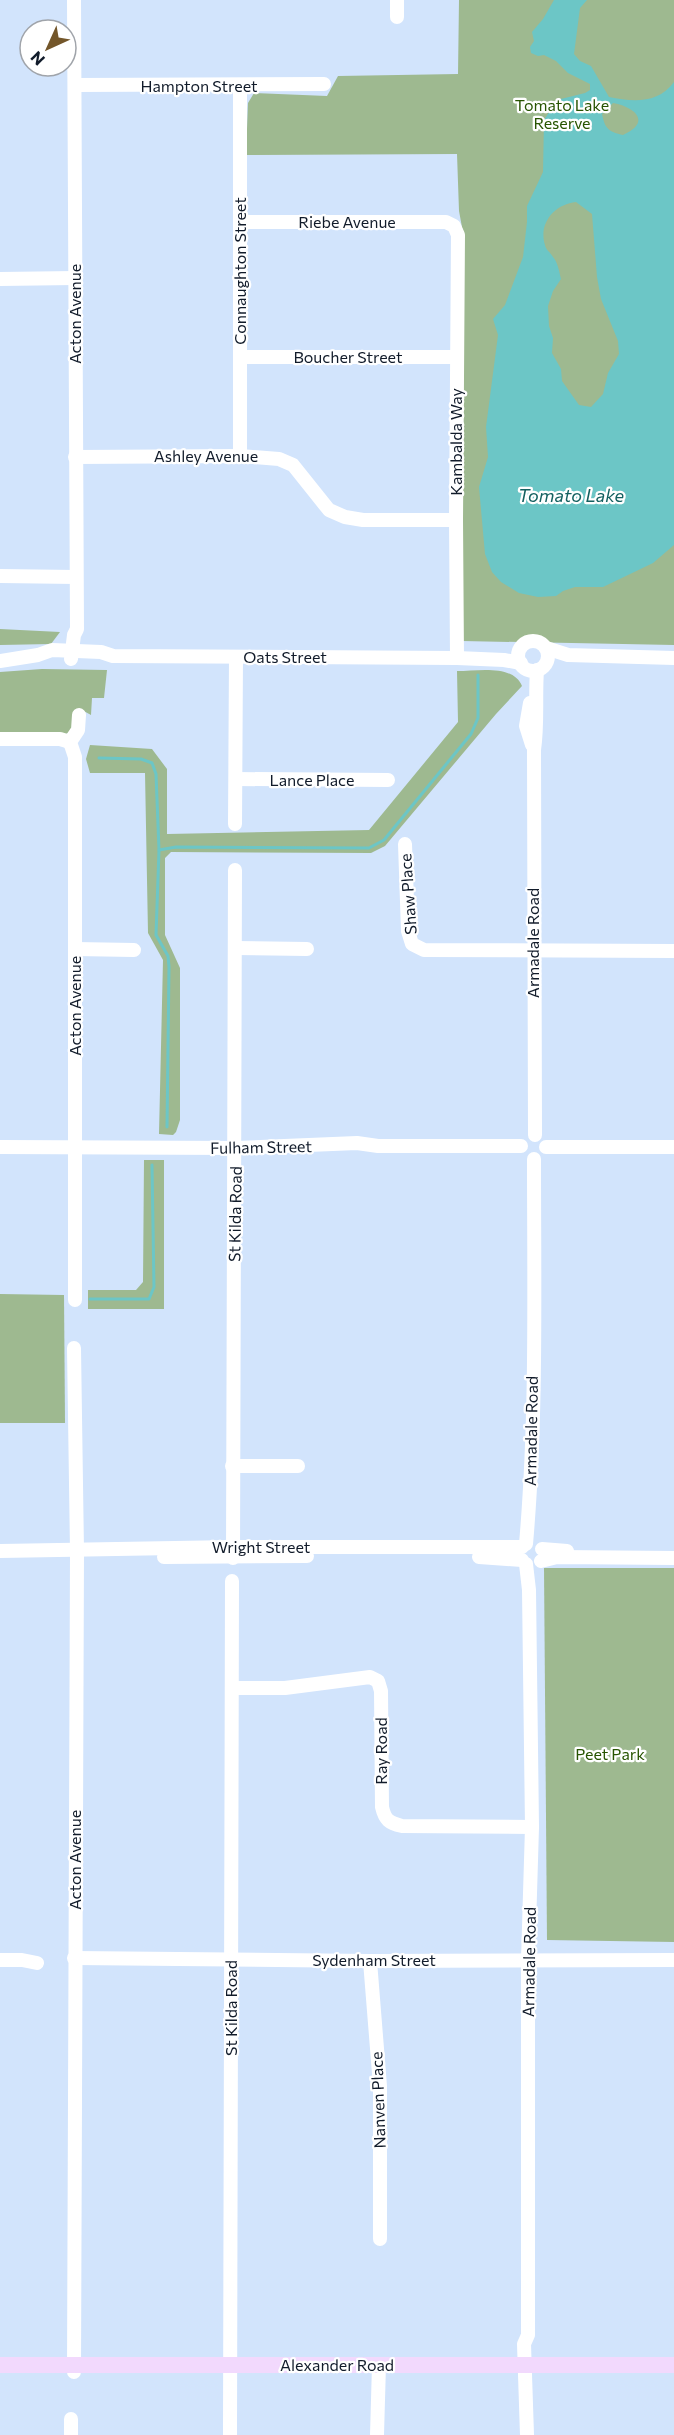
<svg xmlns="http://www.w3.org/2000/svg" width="674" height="2435" viewBox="0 0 674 2435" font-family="Commissioner,sans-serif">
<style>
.green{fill:#9eb990}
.water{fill:#6cc6c6;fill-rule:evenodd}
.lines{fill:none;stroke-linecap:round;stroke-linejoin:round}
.stream{stroke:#6cc6c6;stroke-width:3}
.minor{stroke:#fff;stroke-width:14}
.major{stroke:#f2d9fd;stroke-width:16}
.labels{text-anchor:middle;stroke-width:4.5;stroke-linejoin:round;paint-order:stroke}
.street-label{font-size:16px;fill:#111b2a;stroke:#fff}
.park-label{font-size:16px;fill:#275401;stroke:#fff}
.water-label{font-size:18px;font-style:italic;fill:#136060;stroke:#fff}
</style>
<rect width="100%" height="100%" fill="#d2e4fc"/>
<g class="green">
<polygon points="459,0 674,0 674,645 462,641 464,238 459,211 457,154 246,155 248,103 254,93 327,96 338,76 458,74"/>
<polygon points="0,629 60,632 51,644 0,645"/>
<polygon points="42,669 107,670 104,698 92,698 91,715 80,709 70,732 66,734 0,736 0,672"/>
<path d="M457 671C478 671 513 664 522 686L496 714 385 846 371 853 171 852 165 858V935L180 968V1120L176 1132 173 1135 159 1134 163 960 148 933 145 773H90L86 759 90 745 152 749 167 769V834L369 830 458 722Z"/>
<polygon points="144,1160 164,1160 164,1309 88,1309 88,1290 136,1290 143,1282"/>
<polygon points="0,1294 64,1295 65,1423 0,1423"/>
<polygon points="544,1568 674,1568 674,1942 547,1940"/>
</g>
<path class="water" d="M554 0H587L580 8 574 54 580 61 591 66 609 97C633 102 658 104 674 82V545L653 563 603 587H575L563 591 556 596 538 597 519 593 501 582 492 572 485 554 479 487 488 457 486 427 498 335 493 319 505 305 523 257 527 222V206L543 172 544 120 557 100 585 93 590 90V84L568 73 556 61 544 55 538 56 531 53 530 47 534 41 532 32 543 19ZM613 103C635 107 652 122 623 135 609 132 605 129 602 114ZM576 202 592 214 597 277 601 299 618 341 619 354 608 373 603 394 591 407 579 405 562 381 561 369 552 353 553 338 549 326 548 306 553 291 561 279C559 271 558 263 553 257 550 252 546 250 545 245 538 223 555 204 576 202Z"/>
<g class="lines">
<g class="stream">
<polyline points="99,758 141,759 152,763 156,774 159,850 156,935 168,956 169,967 167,1127"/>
<polyline points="159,850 176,847 369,848 384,840 471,734 478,718 478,675"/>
<polyline points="90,1299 149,1299 154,1287 152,1165"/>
</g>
<g class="minor">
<polyline points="397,0 397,17"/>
<polyline points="75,85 324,84"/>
<polyline points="240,222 446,222 454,226 458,235 456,520 457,658"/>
<polyline points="0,279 75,278"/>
<polyline points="240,357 456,357"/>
<polyline points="240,456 240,86"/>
<polyline points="75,457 240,456 279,459 293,465 329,510 345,517 363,520 456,520"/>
<polyline points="0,576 76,577"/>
<circle cx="533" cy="656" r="15"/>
<polyline points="546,648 568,655 674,658"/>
<polyline points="71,659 74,635 77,629 74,0"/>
<polyline points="0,661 38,655 52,650 101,652 113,656 457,658 504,660 521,663"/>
<polyline points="530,703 526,726 532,745"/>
<polyline points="0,739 60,739 70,742"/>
<polyline points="236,779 388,780"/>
<polyline points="235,824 236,657"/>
<polyline points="405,844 408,931 412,944 424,950 674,951"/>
<polyline points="235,948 307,949"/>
<polyline points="75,949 134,950"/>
<path d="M535 1135 534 750C538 723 535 697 537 670"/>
<polyline points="0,1147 236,1148 357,1143 378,1146 521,1146"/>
<polyline points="546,1147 674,1147"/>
<polyline points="75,1300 75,757 70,742 78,730 79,715"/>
<polyline points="232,1466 298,1466"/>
<path d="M526 1544C537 1418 534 1286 534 1159"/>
<polyline points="542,1549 567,1551"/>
<polyline points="0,1551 233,1547 522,1547"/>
<polyline points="164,1557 307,1556"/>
<polyline points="479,1557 522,1560"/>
<polyline points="233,1558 235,870"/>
<polyline points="541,1561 557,1557 674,1558"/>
<polyline points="526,1564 529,1590 532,1827 528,1960 528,2335 524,2344 527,2435"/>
<path d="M233 1688H285L370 1677 378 1681 381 1691 382 1807C385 1820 389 1823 402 1826L532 1827"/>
<polyline points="74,1958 370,1961 674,1960"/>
<polyline points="0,1960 22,1960 37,1963"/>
<polyline points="370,1961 380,2086 380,2239"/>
<polyline points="74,2372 77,1551 74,1348"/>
<polyline points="71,2419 71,2435"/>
<polyline points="230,2435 232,1581"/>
<polyline points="377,2435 379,2365"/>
</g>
<polyline class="major" points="0,2365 674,2365"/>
</g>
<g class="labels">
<g class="street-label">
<text x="199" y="92">Hampton Street</text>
<text x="347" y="228">Riebe Avenue</text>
<text transform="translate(240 271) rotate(-90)" y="6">Connaughton Street</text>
<text transform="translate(75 314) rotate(-90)" y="6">Acton Avenue</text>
<text x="348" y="363">Boucher Street</text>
<text transform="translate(456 442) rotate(-90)" y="6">Kambalda Way</text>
<text x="206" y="462">Ashley Avenue</text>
<text x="285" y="663">Oats Street</text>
<text x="312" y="786">Lance Place</text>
<text transform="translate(408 894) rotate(-94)" y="6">Shaw Place</text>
<text transform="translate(533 943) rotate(-90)" y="6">Armadale Road</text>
<text transform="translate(75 1006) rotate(-90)" y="6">Acton Avenue</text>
<text transform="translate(261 1147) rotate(-1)" y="6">Fulham Street</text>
<text transform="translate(235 1214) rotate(-89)" y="6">St Kilda Road</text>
<text transform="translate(531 1431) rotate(-89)" y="6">Armadale Road</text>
<text x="261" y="1553">Wright Street</text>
<text transform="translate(381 1751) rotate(-90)" y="6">Ray Road</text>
<text transform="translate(75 1860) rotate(-90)" y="6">Acton Avenue</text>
<text x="374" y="1966">Sydenham Street</text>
<text transform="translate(529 1962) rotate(-89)" y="6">Armadale Road</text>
<text transform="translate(231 2008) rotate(-90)" y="6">St Kilda Road</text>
<text transform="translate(378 2100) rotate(-92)" y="6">Nanven Place</text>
<text x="337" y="2371">Alexander Road</text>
</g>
<g class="park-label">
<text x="562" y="111">Tomato Lake<tspan x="562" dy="18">Reserve</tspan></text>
<text x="610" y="1760">Peet Park</text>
</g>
<g class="water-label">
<text x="571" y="502">Tomato Lake</text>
</g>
</g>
<g transform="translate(48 48) rotate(225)"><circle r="28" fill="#ffffff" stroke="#a0a4aa" stroke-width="1.5"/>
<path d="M0-4.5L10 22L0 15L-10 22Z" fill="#73562a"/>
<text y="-9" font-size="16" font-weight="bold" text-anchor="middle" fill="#111b2a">N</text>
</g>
</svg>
